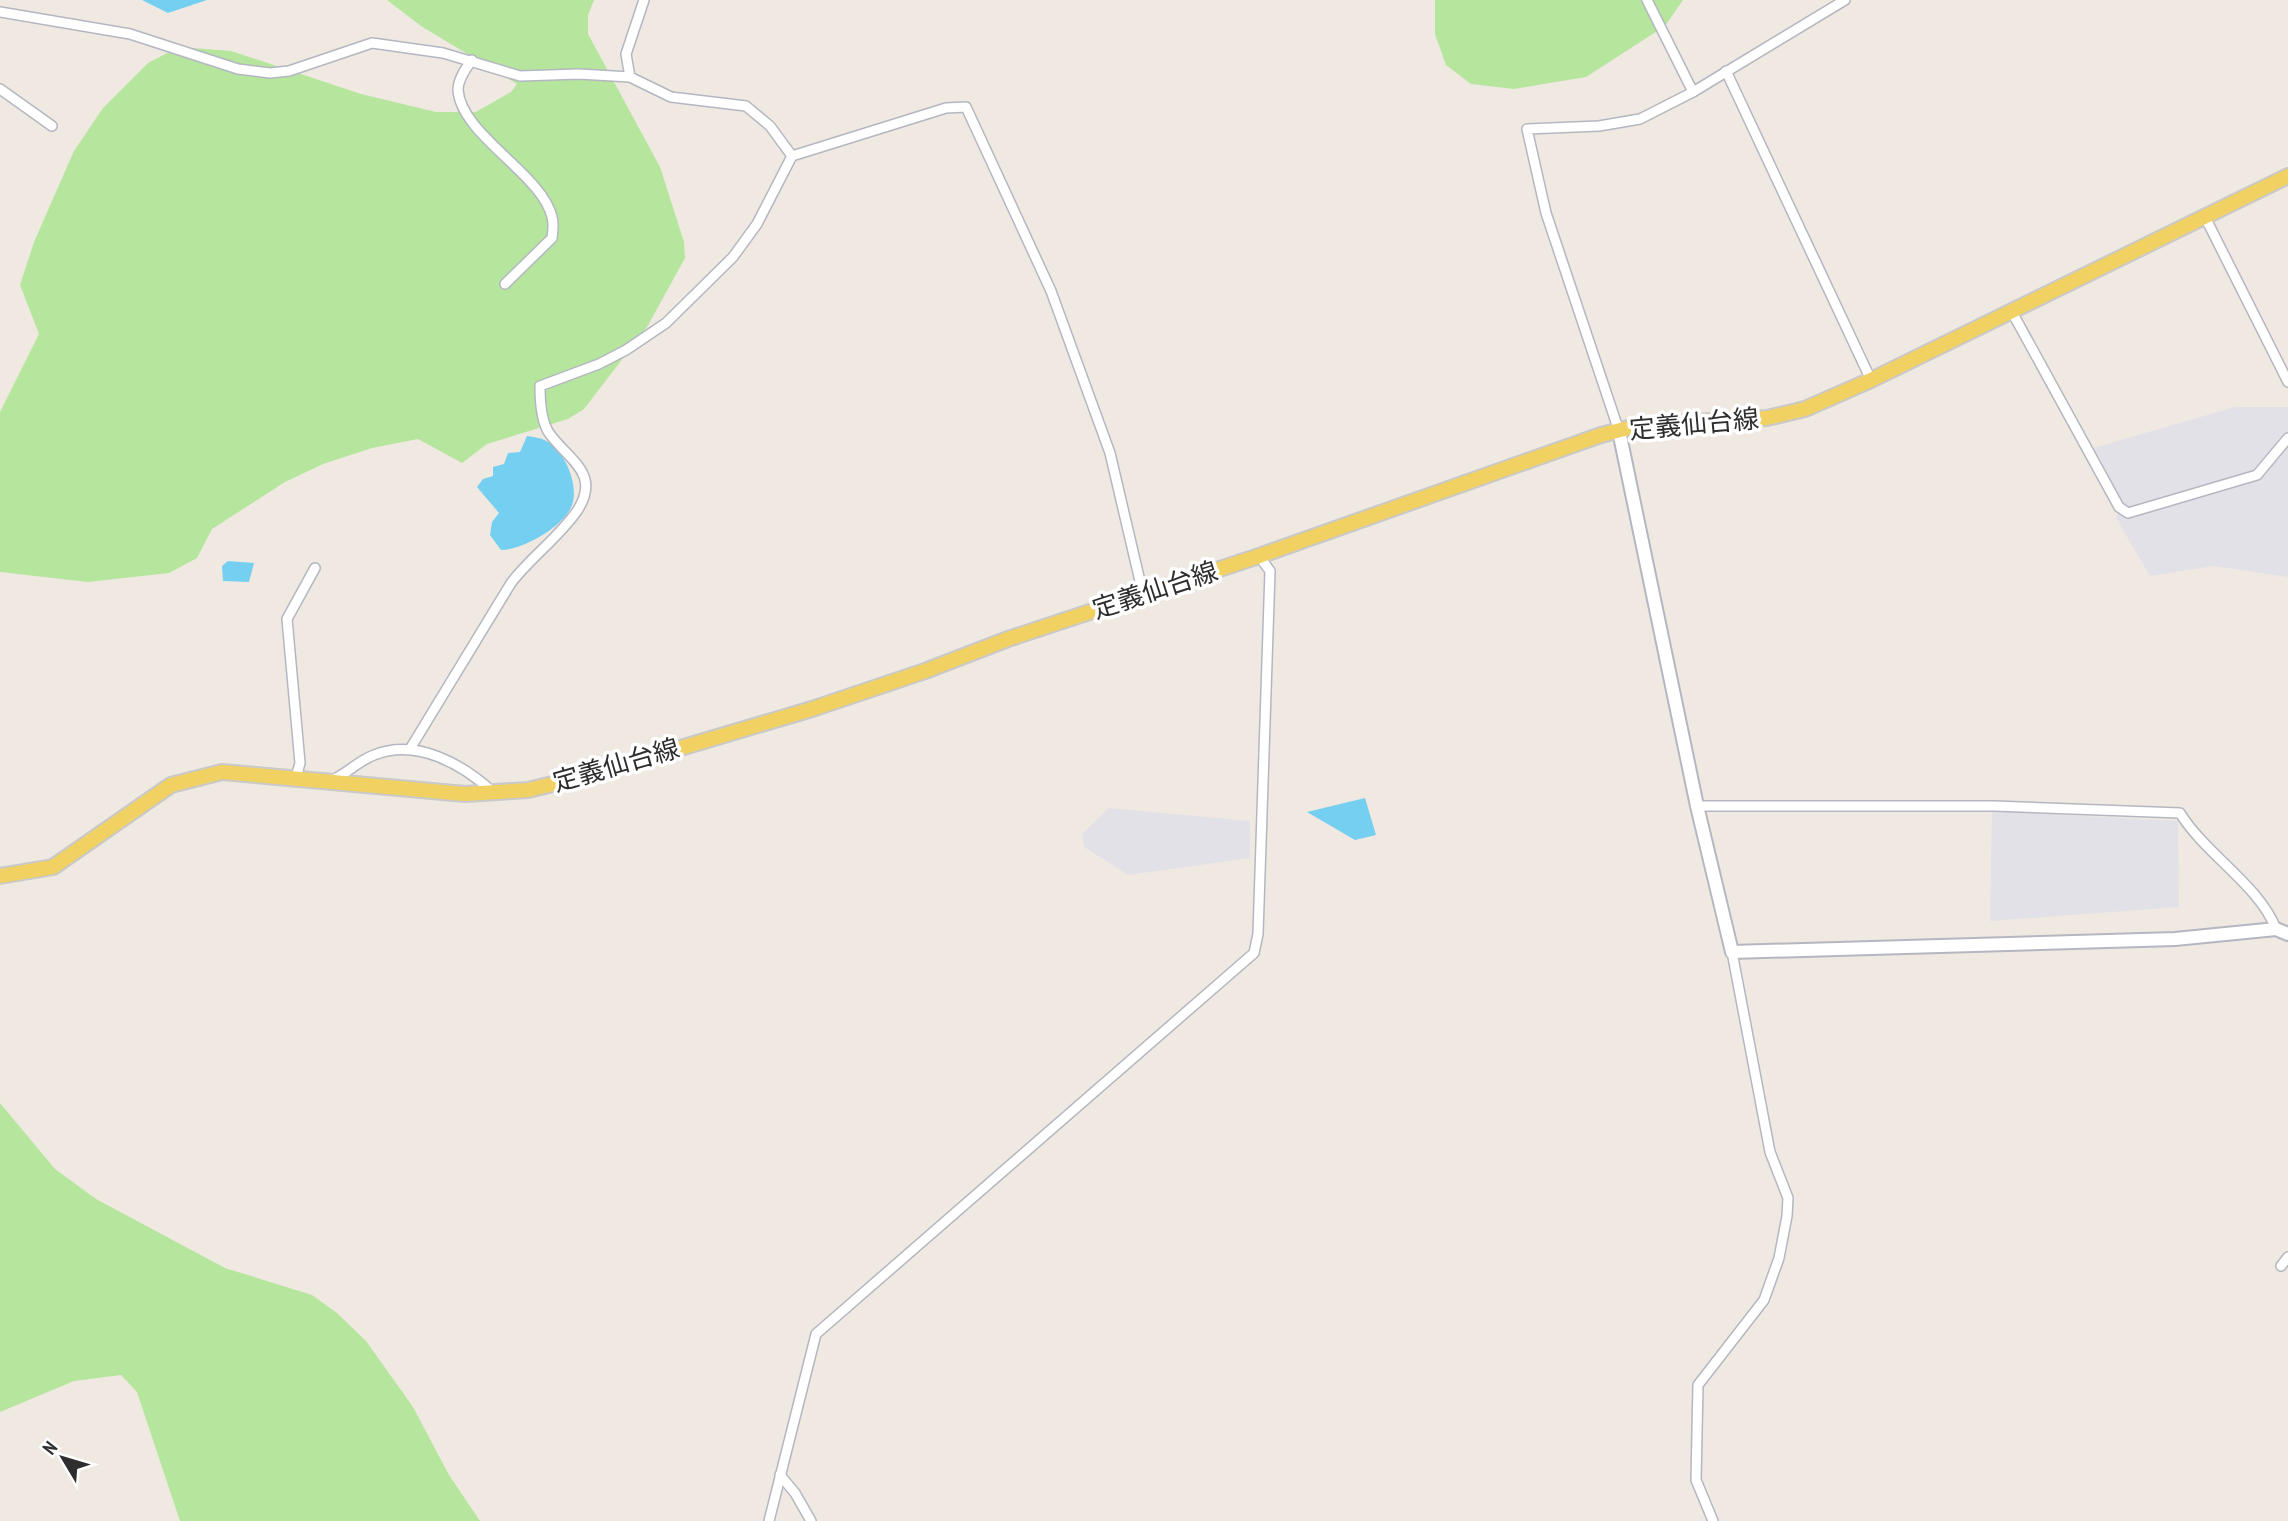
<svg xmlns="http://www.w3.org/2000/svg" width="2288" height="1521" viewBox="0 0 2288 1521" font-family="'PT Sans Narrow','Noto Sans JP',sans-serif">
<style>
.industrial{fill:#e3e1e8}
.green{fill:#b6e59e}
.water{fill:#75cff0}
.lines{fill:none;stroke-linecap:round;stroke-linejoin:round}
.street-casing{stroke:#b4b7c1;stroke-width:12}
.secondary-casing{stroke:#b4b7c1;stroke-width:16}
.primary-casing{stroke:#c9c9c9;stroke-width:18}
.street{stroke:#fff;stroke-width:9}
.secondary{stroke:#fff;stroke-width:12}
.primary{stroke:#f2d163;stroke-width:14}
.labels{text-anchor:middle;stroke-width:7;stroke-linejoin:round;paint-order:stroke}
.street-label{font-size:26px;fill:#2e2e2e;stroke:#fff}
</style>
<rect width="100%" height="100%" fill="#efe9e1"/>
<g class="industrial">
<polygon points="2235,407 2288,407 2288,577 2214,566 2150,576 2116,518 2122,501 2093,448"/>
<polygon points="1109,808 1250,821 1250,858 1128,875 1084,847 1082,834"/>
<polygon points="1992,811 2178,821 2179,907 1990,921"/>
</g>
<g class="green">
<polygon points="387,0 594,0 588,15 588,34 660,167 684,242 685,258 647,327 584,409 568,419 487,444 462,463 418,439 372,448 323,464 285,482 212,529 197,558 169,573 88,582 0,572 0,412 39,334 20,285 34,242 74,151 103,108 148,63 179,47 231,51 361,94 436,112 476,112 511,92 517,84 421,26"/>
<polygon points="1435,0 1683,0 1665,26 1586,77 1514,89 1471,84 1446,65 1435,34"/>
<polygon points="0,1103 55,1169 96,1199 225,1268 312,1295 337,1313 366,1341 413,1407 449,1475 480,1521 180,1521 137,1392 121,1375 74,1381 0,1412"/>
</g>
<g class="water">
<polygon points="142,0 207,0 168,13"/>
<path d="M527 436C533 437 543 438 548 442 566 453 579 486 572 505 564 527 522 550 501 550L490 535 492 522 499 513 477 487 483 479 493 476V467L504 464 508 453 520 452Z"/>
<polygon points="228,561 254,563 249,582 223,581 222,566"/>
<polygon points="1365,798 1376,835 1355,840 1307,812"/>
</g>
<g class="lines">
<defs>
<g id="street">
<polyline points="1647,0 1693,92"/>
<polyline points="0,12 130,34 238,69 270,73 289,71 372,43 443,53 520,76 579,74 630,77 671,97 746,106 770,126 792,156"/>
<path d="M472 60C466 68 458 79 458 90 461 135 542 174 552 217 554 223 553 231 552 238L505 284"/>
<polyline points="1726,71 1871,380"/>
<polyline points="630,77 626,54 644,0"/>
<polyline points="0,89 52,126"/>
<polyline points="2205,217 2288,382"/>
<polyline points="2012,312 2119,507 2128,513 2257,475 2288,438"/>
<polyline points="1619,431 1546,213 1527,129 1599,126 1640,119 1693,92 1845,0"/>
<path d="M410 749 511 583C531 557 558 538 577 511 602 473 568 460 549 433 541 421 540 400 540 386L599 364 626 350 666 323 733 257 757 224 792 156 946 108 966 107 1051 291 1110 453 1143 594"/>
<polyline points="296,777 300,763 287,619 315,568"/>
<path d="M332 780C348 773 358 761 374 755 417 738 462 764 493 792"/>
<path d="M1697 806H1995L2180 813C2206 855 2259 885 2276 929"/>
<polyline points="2281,1266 2288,1257"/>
<polyline points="780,1475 795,1493 811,1521"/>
<polyline points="769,1521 816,1334 1254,953 1258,934 1270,571 1259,556"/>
<polyline points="1713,1521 1696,1480 1698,1385 1764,1300 1779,1258 1787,1216 1788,1198 1770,1152 1732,952"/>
</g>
<polyline id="secondary" points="1619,431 1697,806 1732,952 2175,939 2276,929 2288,934"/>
<polyline id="primary" points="0,876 53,867 171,785 222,772 465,794 528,790 586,776 812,709 925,671 1008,639 1259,556 1601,435 1640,425 1767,418 1805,409 1871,380 2288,176"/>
</defs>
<use href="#street" class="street-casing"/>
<use href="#secondary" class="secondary-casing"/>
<use href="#primary" class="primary-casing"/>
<use href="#street" class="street"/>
<use href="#secondary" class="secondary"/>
<use href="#primary" class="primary"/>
</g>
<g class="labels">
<g class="street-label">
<text transform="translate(1694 424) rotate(-5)" y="9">定義仙台線</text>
<text transform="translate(1155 590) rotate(-18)" y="9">定義仙台線</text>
<text transform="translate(616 765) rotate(-16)" y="9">定義仙台線</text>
</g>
</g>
<g transform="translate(63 1458) rotate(308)" stroke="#ffffff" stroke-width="5" paint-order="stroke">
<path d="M0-5L12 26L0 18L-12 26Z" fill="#2e2e2e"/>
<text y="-10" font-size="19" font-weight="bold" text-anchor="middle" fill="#2e2e2e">N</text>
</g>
</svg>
